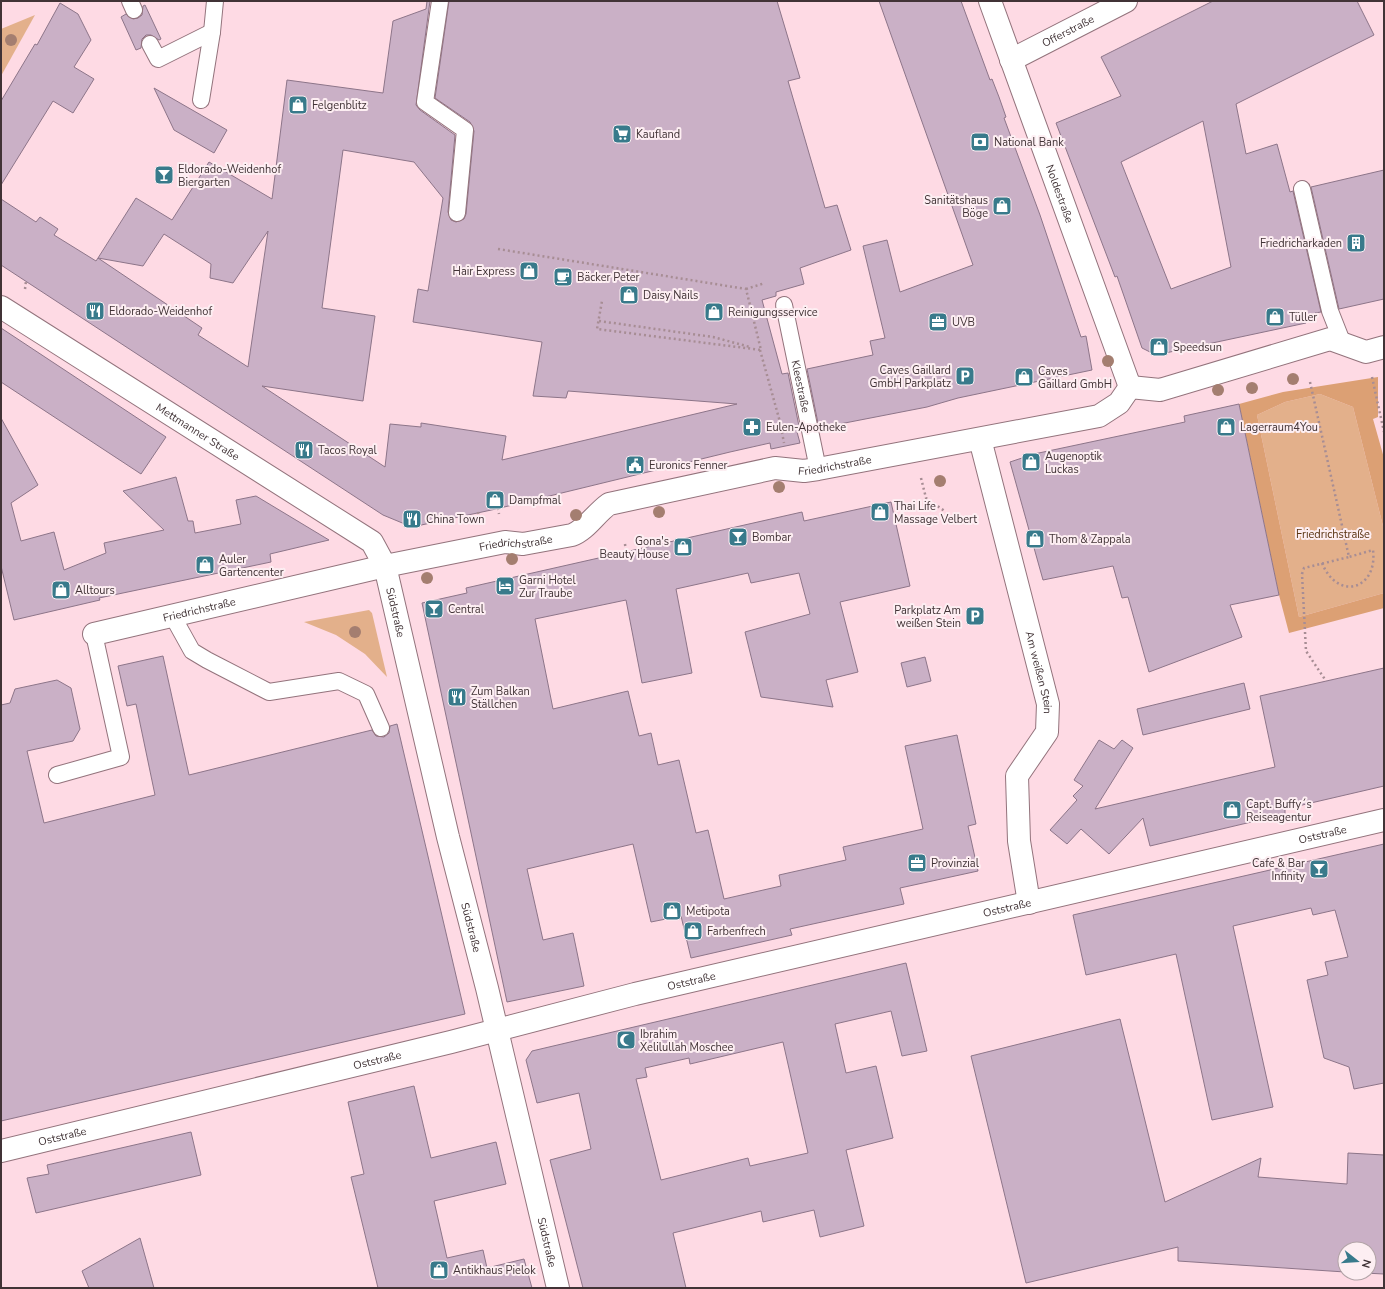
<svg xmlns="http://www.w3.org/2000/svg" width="1385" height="1289" viewBox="0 0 1385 1289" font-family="'Nunito Sans',sans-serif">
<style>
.green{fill:#e3b08b}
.forest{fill:#dca074}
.building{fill:#cab0c6;stroke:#8d7589;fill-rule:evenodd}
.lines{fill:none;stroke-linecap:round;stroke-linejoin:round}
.service-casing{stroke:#93737c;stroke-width:18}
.minor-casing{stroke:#93737c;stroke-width:24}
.secondary-casing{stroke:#93737c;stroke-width:24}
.path{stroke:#a78d94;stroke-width:2.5;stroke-dasharray:2 3;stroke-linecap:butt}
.service{stroke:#fff;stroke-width:16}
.minor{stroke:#fff;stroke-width:22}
.secondary{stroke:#fff;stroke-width:22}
.tree{fill:#a47e70}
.labels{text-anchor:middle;stroke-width:4;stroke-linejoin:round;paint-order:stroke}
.street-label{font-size:11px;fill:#413336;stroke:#fdeef2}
.poi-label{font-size:11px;fill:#413336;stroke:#fdeef2;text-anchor:start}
.park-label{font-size:11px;fill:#5a3311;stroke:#fdeef2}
</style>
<rect width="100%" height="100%" fill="#fedae4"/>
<g class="green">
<polygon points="35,15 1,76 1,29"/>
<polygon points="1320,394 1353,407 1384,530 1384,593 1299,617 1257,415 1285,402"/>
<polygon points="369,610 372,613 387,677 365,654 336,635 304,622"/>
</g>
<polygon class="forest" points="1378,377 1378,417 1373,419 1384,458 1384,530 1353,407 1320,394 1285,402 1257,415 1299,617 1384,593 1384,608 1289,633 1279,595 1239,404 1283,392"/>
<g class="building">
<path d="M427 1H430L416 105 420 110 455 135 448 212 451 220 456 222 464 219 466 214 474 131 470 122 435 98 449 1H777L800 78 788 81 825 208 837 205 851 250 800 268 804 284 776 292V296L762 300 782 374 788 373 800 431 797 432 800 443 771 449 770 443 730 452 496 509 412 527 383 515 1 265V199L36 222 40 217 58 229 54 235 96 261 98 258 202 328 198 335 248 367 268 231 233 283 210 278 211 264 164 234 143 266 98 258 136 198 172 220 209 162 272 199 287 80 383 93 393 21 426 9ZM343 150 414 162 443 198 428 291 418 289 413 322 542 342 533 396 566 398 568 391 737 404 502 460 506 436 421 423V427L390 424 385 467 262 386 363 401 375 316 322 308Z"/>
<polygon points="879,1 961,1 990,80 992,79 999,97 1006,117 1004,118 1040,215 1081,337 1086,336 1092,370 958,398 927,407 819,428 807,369 873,355 870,341 885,338 863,246 887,240 900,292 973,265"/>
<path d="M1213 1H1357L1374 35 1236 104 1246 154 1277 144 1290 192 1293 191 1321 312 1315 313 1306 323 1156 355 1142 348 1117 276 1115 277 1056 123 1121 96 1101 57ZM1203 121 1231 267 1171 289 1121 162Z"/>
<polygon points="60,3 78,14 91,40 74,67 94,79 73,113 53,101 1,185 1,101 35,44 37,45"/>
<polygon points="145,5 161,39 159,40 151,35 146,35 142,39 141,48 136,50 121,17 126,14 133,19 138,18 142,15 143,6"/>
<polygon points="154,88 227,130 214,153 174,130"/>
<polygon points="1384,170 1384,299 1339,309 1311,187"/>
<polygon points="1,328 166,437 141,474 1,382"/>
<polygon points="1239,404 1279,595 1230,605 1242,637 1149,672 1128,597 1122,598 1113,566 1043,580 1010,462 1034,454 1185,422 1184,416"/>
<polygon points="1,418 38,485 11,503 21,541 54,532 64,570 106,553 104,543 164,530 123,491 176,477 188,521 193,521 195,533 241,524 236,500 256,496 329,540 270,554 271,562 99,598 100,600 14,620 1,566"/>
<polygon points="891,502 910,586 840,602 858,672 826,680 833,707 761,697 745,632 810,614 799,573 751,583 748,573 676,589 692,673 642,683 626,600 535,619 553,709 628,691 639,736 651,733 658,765 679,760 696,833 708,830 724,899 781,886 779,875 846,860 843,847 923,829 905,746 957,735 976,824 968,826 978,871 900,888 904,904 790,929 792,935 691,958 681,916 651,922 633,844 527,869 543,940 573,933 584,986 507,1002 422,603 467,593 466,588 802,512 804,521"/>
<polygon points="163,656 189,775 372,730 376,736 384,737 389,733 390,726 397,724 465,1014 1,1121 1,705 10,703 15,689 57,680 71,688 80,729 73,741 27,751 44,823 155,795 136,704 127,706 118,666"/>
<polygon points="925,657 931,681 907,687 901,663"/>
<polygon points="1384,668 1384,786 1285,809 1285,814 1150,846 1143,818 1109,854 1081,829 1067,844 1050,830 1077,800 1073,796 1083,786 1074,780 1099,740 1114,749 1122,740 1133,748 1095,809 1275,767 1260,696"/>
<polygon points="1244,683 1250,709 1143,735 1137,709"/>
<polygon points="1384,844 1384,1083 1354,1089 1349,1067 1324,1058 1307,980 1328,975 1325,962 1348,957 1335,910 1313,915 1311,908 1233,926 1273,1107 1212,1120 1176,954 1086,975 1073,915"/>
<path d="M906 963 927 1051 902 1056 891 1011 835 1024 846 1073 876 1066 893 1138 846 1150 864 1226 820 1237 814 1210 763 1222 761 1211 673 1233 686 1288H583L550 1160 591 1149 579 1093 537 1103 526 1060 532 1051ZM783 1042 808 1153 750 1166 748 1158 661 1180 636 1079 647 1077 645 1068 689 1058 690 1064Z"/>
<polygon points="1120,1019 1165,1202 1261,1158 1258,1177 1347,1184 1348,1153 1384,1155 1384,1274 1364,1273 1369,1273 1369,1249 1345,1249 1345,1272 1178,1261 1178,1247 1026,1283 971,1056"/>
<polygon points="414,1086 431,1158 496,1142 506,1184 434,1201 447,1258 483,1250 487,1268 524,1259 532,1288 378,1288 351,1177 364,1174 348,1102"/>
<polygon points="191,1132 201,1175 36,1213 27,1178 49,1174 47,1165"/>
<polygon points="140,1238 154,1288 89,1288 82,1271"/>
</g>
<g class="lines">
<defs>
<g id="service">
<polyline points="130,1 134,10"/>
<polyline points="440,1 425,102 465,130 457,213"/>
<polyline points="150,44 158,59 212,32"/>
<polyline points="201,100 212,32 215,1"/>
<polyline points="1302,189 1330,311 1343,344"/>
<path id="s1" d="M784 305 818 469"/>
<polyline points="172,615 192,651 207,660 269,692 339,681 366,694 381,728"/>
<polyline points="57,775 121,757 94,634"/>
</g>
<g id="minor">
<path id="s2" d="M990 1 1130 387"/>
<path id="s3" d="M1011 60 1126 1"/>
<path id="s4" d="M1 307 372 542 385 566 448 837 487 988 558 1288"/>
<polyline points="1130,387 1160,390 1330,339 1366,352 1384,347"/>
<path id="s5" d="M980 439 1048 704 1047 732 1017 776 1019 841 1029 903"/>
<path id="s6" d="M94 634 385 566 505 542 523 544 572 535C586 530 596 513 609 504L775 468 804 471 818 469 1099 416 1119 403 1130 387"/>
</g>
<g id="secondary">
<path id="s7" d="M1 1151 451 1042 635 994 1384 820"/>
</g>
</defs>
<use href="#service" class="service-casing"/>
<use href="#minor" class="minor-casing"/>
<use href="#secondary" class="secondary-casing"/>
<g class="path">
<polyline points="498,249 746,289 761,350 597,329 602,301"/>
<polyline points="25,289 26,281"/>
<polyline points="746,289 765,283"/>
<polyline points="599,321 713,337 750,347"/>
<polyline points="760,350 780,422 784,443"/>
<polyline points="1372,377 1384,432"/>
<polyline points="1310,382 1349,557 1304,568 1302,574 1306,651 1326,681"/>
<polyline points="921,478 926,498 946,512"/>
<polyline points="498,508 499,514"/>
<polyline points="478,512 480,519"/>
<polyline points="625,544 626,552"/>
<path d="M1322 563C1338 602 1378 589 1373 550L1349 557"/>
</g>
<use href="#service" class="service"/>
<use href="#minor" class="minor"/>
<use href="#secondary" class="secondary"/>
</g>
<g class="tree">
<circle cx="11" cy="40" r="6"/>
<circle cx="1108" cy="361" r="6"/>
<circle cx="1293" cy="379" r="6"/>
<circle cx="1252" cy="388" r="6"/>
<circle cx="1218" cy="390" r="6"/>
<circle cx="940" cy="481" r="6"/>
<circle cx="779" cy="487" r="6"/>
<circle cx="659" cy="512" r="6"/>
<circle cx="576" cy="515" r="6"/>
<circle cx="512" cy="559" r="6"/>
<circle cx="427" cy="578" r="6"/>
<circle cx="355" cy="632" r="6"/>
</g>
<defs>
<symbol id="shop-square" viewBox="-11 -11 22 22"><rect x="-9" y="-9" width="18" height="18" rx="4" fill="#387a8b" stroke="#fdeef2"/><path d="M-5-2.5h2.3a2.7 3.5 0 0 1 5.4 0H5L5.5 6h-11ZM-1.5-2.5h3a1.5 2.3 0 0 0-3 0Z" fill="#fff"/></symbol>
<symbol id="supermarket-square" viewBox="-11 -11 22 22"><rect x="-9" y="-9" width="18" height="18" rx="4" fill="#387a8b" stroke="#fdeef2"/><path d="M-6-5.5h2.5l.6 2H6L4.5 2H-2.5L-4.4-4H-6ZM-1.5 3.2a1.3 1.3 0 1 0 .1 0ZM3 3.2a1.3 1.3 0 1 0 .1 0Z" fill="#fff"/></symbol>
<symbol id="bank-square" viewBox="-11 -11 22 22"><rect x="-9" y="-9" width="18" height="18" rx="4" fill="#387a8b" stroke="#fdeef2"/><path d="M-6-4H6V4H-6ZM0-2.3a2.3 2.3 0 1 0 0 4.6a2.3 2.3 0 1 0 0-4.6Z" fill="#fff"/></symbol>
<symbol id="bar-square" viewBox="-11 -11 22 22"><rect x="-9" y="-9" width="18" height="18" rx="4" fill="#387a8b" stroke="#fdeef2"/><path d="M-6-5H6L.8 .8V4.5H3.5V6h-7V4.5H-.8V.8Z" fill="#fff"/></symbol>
<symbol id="building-square" viewBox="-11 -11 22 22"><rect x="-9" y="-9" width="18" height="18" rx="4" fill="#387a8b" stroke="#fdeef2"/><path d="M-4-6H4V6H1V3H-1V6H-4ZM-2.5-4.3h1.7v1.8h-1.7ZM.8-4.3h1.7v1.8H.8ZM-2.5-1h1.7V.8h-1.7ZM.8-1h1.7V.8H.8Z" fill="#fff"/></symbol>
<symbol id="cafe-square" viewBox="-11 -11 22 22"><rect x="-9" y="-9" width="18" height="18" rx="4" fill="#387a8b" stroke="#fdeef2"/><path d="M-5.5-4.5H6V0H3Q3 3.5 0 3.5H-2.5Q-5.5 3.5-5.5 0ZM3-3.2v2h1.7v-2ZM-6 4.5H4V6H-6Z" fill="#fff"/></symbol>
<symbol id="restaurant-square" viewBox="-11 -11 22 22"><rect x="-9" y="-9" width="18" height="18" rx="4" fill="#387a8b" stroke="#fdeef2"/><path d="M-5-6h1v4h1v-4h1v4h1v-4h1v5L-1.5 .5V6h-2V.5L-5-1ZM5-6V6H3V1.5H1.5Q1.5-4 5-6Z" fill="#fff"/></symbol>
<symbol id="office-square" viewBox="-11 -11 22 22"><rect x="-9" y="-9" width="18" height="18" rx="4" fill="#387a8b" stroke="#fdeef2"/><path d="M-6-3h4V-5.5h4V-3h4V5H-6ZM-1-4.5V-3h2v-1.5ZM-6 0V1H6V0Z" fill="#fff"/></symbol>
<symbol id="parking-square" viewBox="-11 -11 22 22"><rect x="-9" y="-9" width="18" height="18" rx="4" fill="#387a8b" stroke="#fdeef2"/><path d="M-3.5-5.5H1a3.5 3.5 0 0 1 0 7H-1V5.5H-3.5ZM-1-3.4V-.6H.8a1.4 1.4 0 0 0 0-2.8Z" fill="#fff"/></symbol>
<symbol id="pharmacy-square" viewBox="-11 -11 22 22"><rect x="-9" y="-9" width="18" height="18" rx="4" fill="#387a8b" stroke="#fdeef2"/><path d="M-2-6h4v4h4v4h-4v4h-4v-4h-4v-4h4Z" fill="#fff"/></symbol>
<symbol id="civic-square" viewBox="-11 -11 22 22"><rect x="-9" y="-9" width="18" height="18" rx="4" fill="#387a8b" stroke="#fdeef2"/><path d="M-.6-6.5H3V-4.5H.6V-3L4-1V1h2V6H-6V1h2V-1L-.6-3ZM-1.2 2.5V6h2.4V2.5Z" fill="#fff"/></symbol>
<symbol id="hotel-square" viewBox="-11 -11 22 22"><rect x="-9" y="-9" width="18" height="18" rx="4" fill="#387a8b" stroke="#fdeef2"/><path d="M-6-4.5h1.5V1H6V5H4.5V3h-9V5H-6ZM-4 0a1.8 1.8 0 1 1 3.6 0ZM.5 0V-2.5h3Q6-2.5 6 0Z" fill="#fff"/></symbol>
<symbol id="mosque-square" viewBox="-11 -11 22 22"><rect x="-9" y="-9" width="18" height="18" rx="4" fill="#387a8b" stroke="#fdeef2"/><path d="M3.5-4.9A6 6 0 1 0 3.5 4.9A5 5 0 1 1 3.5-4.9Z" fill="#fff"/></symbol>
</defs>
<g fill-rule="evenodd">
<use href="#shop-square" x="287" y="94" width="22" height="22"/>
<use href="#supermarket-square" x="611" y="123" width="22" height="22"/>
<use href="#bank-square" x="969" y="131" width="22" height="22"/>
<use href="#bar-square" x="153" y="164" width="22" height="22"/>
<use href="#shop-square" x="991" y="195" width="22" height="22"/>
<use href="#building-square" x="1345" y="232" width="22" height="22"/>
<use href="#shop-square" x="518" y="260" width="22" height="22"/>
<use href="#cafe-square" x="552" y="266" width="22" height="22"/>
<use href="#shop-square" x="618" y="284" width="22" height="22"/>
<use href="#restaurant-square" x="84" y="300" width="22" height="22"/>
<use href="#shop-square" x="703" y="301" width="22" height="22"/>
<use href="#shop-square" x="1264" y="306" width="22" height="22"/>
<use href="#office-square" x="927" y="311" width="22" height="22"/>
<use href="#shop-square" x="1148" y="336" width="22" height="22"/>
<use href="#parking-square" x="954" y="365" width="22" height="22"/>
<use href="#shop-square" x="1013" y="366" width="22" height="22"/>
<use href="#pharmacy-square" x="741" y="416" width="22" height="22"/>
<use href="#shop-square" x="1215" y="416" width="22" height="22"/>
<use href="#restaurant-square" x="293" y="439" width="22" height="22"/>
<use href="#shop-square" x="1020" y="451" width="22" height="22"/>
<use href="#civic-square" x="624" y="454" width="22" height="22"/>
<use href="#shop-square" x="484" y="489" width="22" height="22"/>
<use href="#shop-square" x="869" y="501" width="22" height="22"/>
<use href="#restaurant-square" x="401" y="508" width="22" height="22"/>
<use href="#bar-square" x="727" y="526" width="22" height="22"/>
<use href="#shop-square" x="1024" y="528" width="22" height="22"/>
<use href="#shop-square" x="672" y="536" width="22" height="22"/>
<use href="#shop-square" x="194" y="554" width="22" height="22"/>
<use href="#hotel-square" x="494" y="575" width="22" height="22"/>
<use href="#shop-square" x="50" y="579" width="22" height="22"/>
<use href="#bar-square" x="423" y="598" width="22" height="22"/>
<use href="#parking-square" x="964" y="605" width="22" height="22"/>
<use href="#restaurant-square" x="446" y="686" width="22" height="22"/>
<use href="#shop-square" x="1221" y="799" width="22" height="22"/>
<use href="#office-square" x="906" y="852" width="22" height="22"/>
<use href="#bar-square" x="1308" y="858" width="22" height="22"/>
<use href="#shop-square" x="661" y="900" width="22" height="22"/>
<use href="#shop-square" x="682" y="920" width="22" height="22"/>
<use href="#mosque-square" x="615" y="1029" width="22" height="22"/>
<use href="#shop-square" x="428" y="1259" width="22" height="22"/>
</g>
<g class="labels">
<g class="street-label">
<text dy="4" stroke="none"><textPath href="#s3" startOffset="64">Offerstraße</textPath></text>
<text dy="4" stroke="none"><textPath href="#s2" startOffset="205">Noldestraße</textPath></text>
<text dy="4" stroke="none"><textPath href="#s1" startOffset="83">Kleestraße</textPath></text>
<text dy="4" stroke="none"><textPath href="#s4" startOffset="233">Mettmanner Straße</textPath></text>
<text dy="4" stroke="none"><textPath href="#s6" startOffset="768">Friedrichstraße</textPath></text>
<text dy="4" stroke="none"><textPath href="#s6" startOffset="432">Friedrichstraße</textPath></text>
<text dy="4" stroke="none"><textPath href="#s6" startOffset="108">Friedrichstraße</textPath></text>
<text dy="4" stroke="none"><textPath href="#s4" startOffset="514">Südstraße</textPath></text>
<text dy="4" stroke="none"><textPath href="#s5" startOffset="241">Am weißen Stein</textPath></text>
<text dy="4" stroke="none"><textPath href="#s7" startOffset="1359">Oststraße</textPath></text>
<text dy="4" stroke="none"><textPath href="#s7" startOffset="1035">Oststraße</textPath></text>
<text dy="4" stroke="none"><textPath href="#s4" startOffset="838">Südstraße</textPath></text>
<text dy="4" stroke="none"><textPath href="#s7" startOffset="711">Oststraße</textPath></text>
<text dy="4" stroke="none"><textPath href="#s7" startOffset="387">Oststraße</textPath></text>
<text dy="4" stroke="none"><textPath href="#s7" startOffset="63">Oststraße</textPath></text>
<text dy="4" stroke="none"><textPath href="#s4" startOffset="1162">Südstraße</textPath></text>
</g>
<g class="poi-label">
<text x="312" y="109">Felgenblitz</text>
<text x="636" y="138">Kaufland</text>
<text x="994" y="146">National Bank</text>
<text x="178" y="173">Eldorado-Weidenhof<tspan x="178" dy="13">Biergarten</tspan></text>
<text x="988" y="204" text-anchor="end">Sanitätshaus<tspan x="988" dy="13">Böge</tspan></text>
<text x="1342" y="247" text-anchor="end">Friedricharkaden</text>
<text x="515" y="275" text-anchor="end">Hair Express</text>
<text x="577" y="281">Bäcker Peter</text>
<text x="643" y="299">Daisy Nails</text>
<text x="109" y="315">Eldorado-Weidenhof</text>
<text x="728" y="316">Reinigungsservice</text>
<text x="1289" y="321">Tüller</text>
<text x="952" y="326">UVB</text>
<text x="1173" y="351">Speedsun</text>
<text x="951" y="374" text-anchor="end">Caves Gaillard<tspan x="951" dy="13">GmbH Parkplatz</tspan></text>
<text x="1038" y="375">Caves<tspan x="1038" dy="13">Gaillard GmbH</tspan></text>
<text x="766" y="431">Eulen-Apotheke</text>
<text x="1240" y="431">Lagerraum4You</text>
<text x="318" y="454">Tacos Royal</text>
<text x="1045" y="460">Augenoptik<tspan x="1045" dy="13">Luckas</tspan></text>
<text x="649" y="469">Euronics Fenner</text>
<text x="509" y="504">Dampfmal</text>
<text x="894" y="510">Thai Life<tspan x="894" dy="13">Massage Velbert</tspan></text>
<text x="426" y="523">China Town</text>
<text x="752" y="541">Bombar</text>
<text x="1049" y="543">Thom &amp; Zappala</text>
<text x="669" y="545" text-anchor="end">Gona's<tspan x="669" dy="13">Beauty House</tspan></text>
<text x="219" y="563">Auler<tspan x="219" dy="13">Gartencenter</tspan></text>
<text x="519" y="584">Garni Hotel<tspan x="519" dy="13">Zur Traube</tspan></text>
<text x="75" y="594">Alltours</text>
<text x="448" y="613">Central</text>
<text x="961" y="614" text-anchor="end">Parkplatz Am<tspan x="961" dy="13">weißen Stein</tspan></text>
<text x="471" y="695">Zum Balkan<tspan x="471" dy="13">Ställchen</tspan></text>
<text x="1246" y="808">Capt. Buffy´s<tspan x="1246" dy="13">Reiseagentur</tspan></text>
<text x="931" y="867">Provinzial</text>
<text x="1305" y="867" text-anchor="end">Cafe &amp; Bar<tspan x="1305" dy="13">Infinity</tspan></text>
<text x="686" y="915">Metipota</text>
<text x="707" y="935">Farbenfrech</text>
<text x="640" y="1038">Ibrahim<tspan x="640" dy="13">Xelilullah Moschee</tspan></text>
<text x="453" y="1274">Antikhaus Pielok</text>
</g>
<g class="park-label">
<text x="1333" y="538">Friedrichstraße</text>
</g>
</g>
<rect width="1385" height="1289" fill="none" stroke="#413336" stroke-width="4"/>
<g transform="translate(1357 1261) rotate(107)"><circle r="19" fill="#fdeef2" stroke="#b2a3a7"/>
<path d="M0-3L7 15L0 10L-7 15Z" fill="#387a8b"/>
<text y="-6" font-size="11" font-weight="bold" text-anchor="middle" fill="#413336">N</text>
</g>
</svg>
